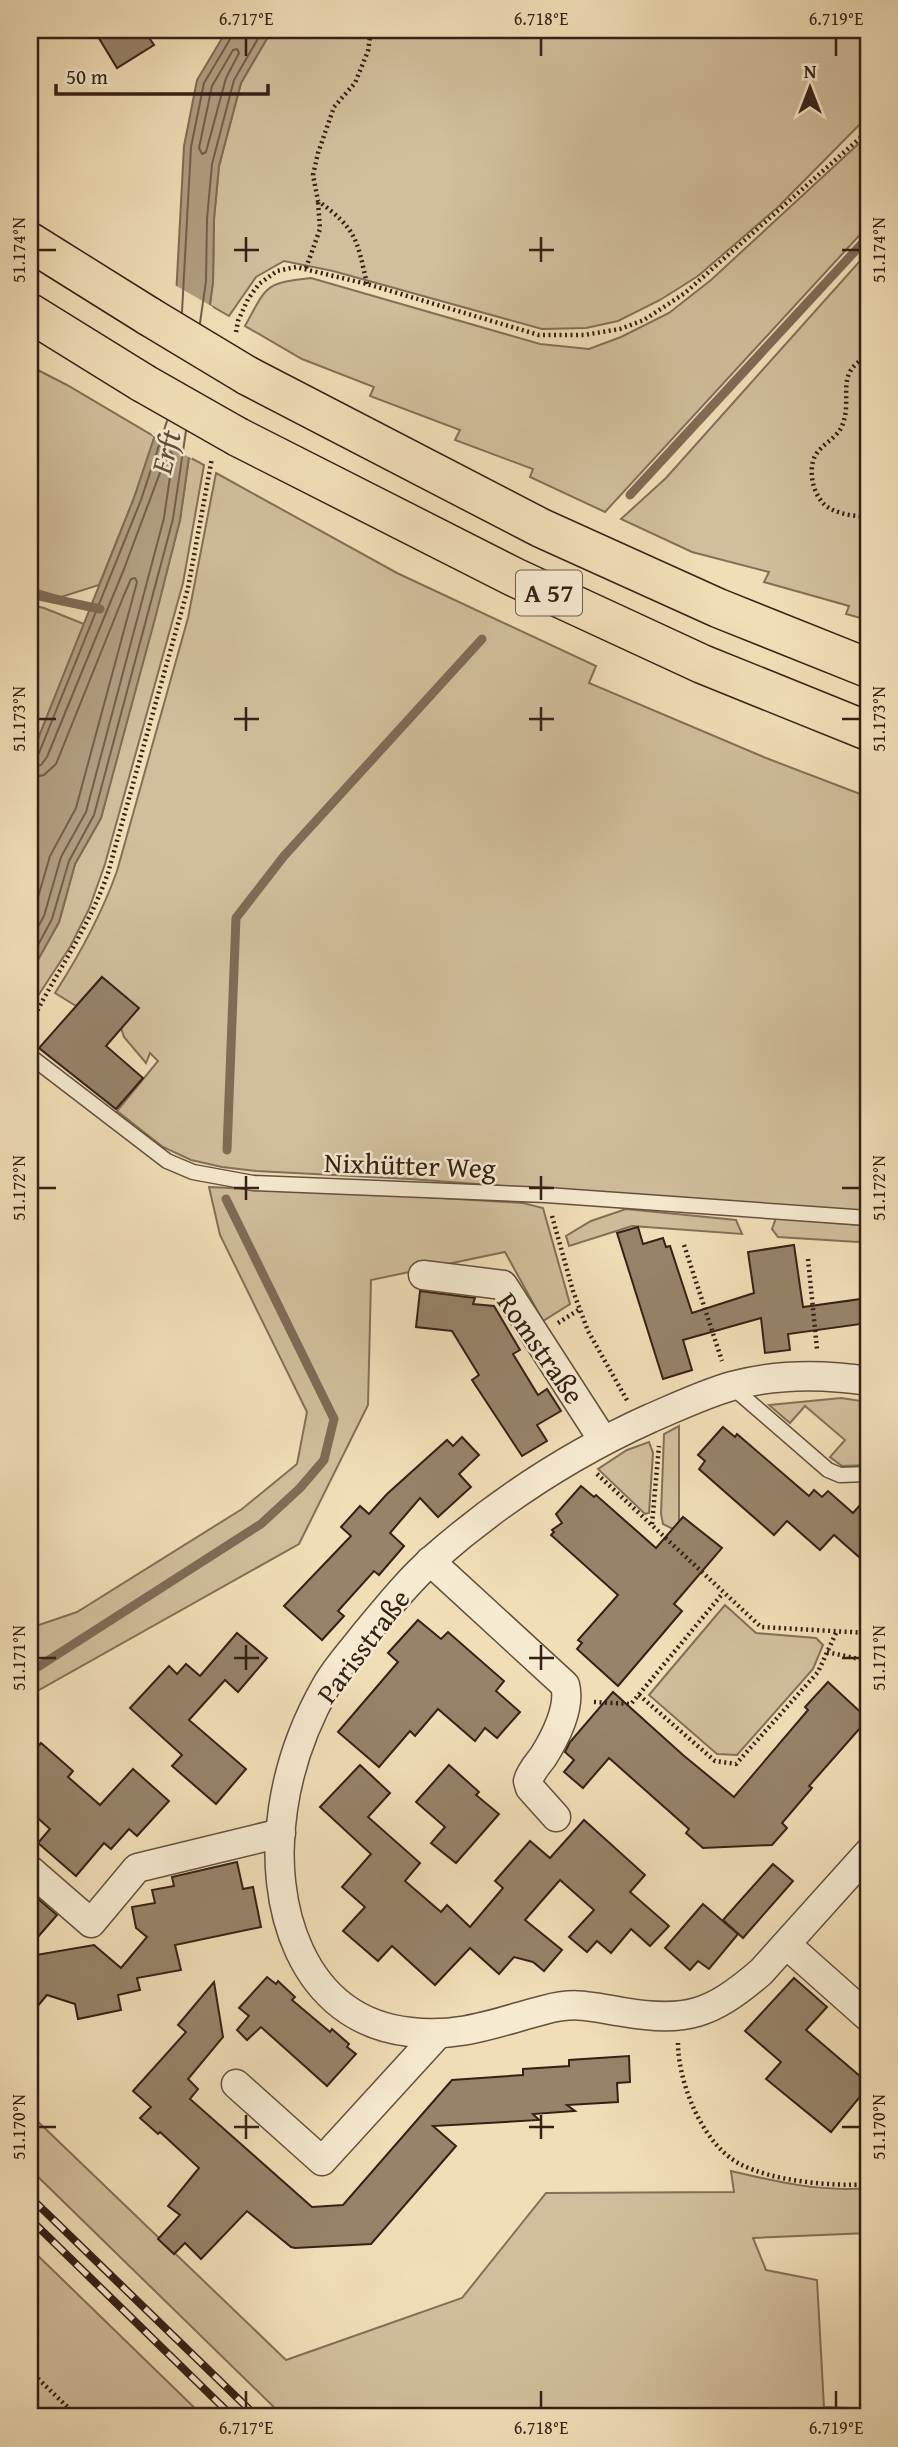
<svg xmlns="http://www.w3.org/2000/svg" width="898" height="2447" viewBox="0 0 898 2447" font-family="'Gentium Book Plus',serif">
<style>
.green{fill:#d1be9c;stroke:#846f59;stroke-width:2}
.water{fill:#b19d80;stroke:#806b56;stroke-width:2}
.pier{fill:#f1deb7}
.lines{fill:none;stroke-linecap:round;stroke-linejoin:round}
.shore{stroke:#745e4b;stroke-width:2}
.stream{stroke:#806b56;stroke-width:9}
.building{fill:#97836a;stroke:#362016;stroke-width:2}
.lane-casing{stroke:#65503e;stroke-width:17}
.street-casing{stroke:#65503e;stroke-width:31}
.highway-casing{stroke:#362016;stroke-width:41}
.path{stroke:#362016;stroke-width:4.5;stroke-dasharray:2 3.5;stroke-linecap:butt}
.lane{stroke:#f6ead0;stroke-width:14}
.street{stroke:#f6ead0;stroke-width:28}
.highway{stroke:#f1deb7;stroke-width:38}
.rail-casing{stroke:#362016;stroke-width:8}
.rail{stroke:#f6ead0;stroke-width:5;stroke-dasharray:16;stroke-linecap:butt}
.highway-bridge-casing{stroke:#362016;stroke-width:41;stroke-linecap:butt}
.highway-bridge{stroke:#f1deb7;stroke-width:38}
.ticks{fill:none;stroke:#362016;stroke-width:2.5}
.labels{text-anchor:middle;stroke-width:5;stroke-linejoin:round;paint-order:stroke}
.shield{fill:#f6ead0;stroke:#705d4e;stroke-width:2}
.shield-label{font-size:26px;font-weight:bold;fill:#362016}
.street-label{font-size:28px;fill:#362016;stroke:#f6ead0}
.water-label{font-size:30px;font-style:italic;fill:#614c3b;stroke:#f6ead0}
.neatline{fill:none;stroke:#362016;stroke-width:2.5}
.ticks-label{font-size:18px;text-anchor:middle;fill:#362016}
</style>
<rect width="100%" height="100%" fill="#f1deb7"/>
<filter id="stains"><feTurbulence type="fractalNoise" baseFrequency=".00286" numOctaves="4"/><feColorMatrix values="0 0 0 0 .2 0 0 0 0 .09 0 0 0 0 .02 0 0 0 .5 -.17"/></filter>
<radialGradient id="worn" r=".72"><stop offset=".6" stop-color="#630" stop-opacity="0"/><stop offset="1" stop-color="#630" stop-opacity=".3"/></radialGradient>
<g class="green">
<polygon points="272,30 868,30 868,116 778,207 698,276 660,300 618,321 586,328 542,329 333,271 284,261 256,277 229,316 210,305 213,281 214,219 219,166 241,83"/>
<path d="M868 135V226L605 512 530 477 533 469 455 440 460 430 370 396 374 387 302 359 245 326C267 286 264 283 311 278L540 344 589 349 621 337 669 313 711 280Z"/>
<polygon points="868,252 868,620 846,614 849,606 764,582 769,572 692,552 621,519 666,478"/>
<polygon points="30,366 67,385 155,437 134,498 99,585 61,597 30,588"/>
<polygon points="189,457 204,465 183,583 105,864 89,909 70,947 30,1008 30,974 59,922 75,864 101,818 180,520"/>
<path d="M216 473 397 573 596 666 589 683 766 758 868 797V1213L410 1179 256 1171 222 1167 191 1160 163 1147 117 1111 158 1061 150 1053 146 1063 124 1037 121 1028 138 1008 102 977 76 1006 55 993C80 954 101 916 117 871L188 618Z"/>
<polygon points="30,605 44,608 84,624 30,759"/>
<polygon points="209,1187 408,1196 523,1203 543,1208 570,1304 543,1321 505,1252 371,1280 368,1405 299,1544 30,1695 30,1628 77,1612 242,1509 297,1464 307,1412 220,1235"/>
<polygon points="626,1209 736,1220 742,1234 632,1226 569,1246 566,1236 591,1221"/>
<polygon points="776,1218 860,1225 865,1230 863,1239 858,1242 778,1237 772,1229"/>
<polygon points="841,1398 868,1402 868,1465 842,1466 830,1457 845,1440 805,1406 790,1423 769,1405"/>
<polygon points="679,1426 679,1522 673,1529 663,1524 661,1514 664,1434"/>
<polygon points="649,1442 653,1453 649,1513 645,1514 598,1469 627,1450"/>
<polygon points="725,1605 756,1633 816,1638 823,1645 813,1669 737,1755 717,1754 649,1695"/>
<path d="M30 2114 286 2360 462 2298 546 2193 734 2192 731 2171C777 2182 821 2192 868 2188V2233L753 2238 766 2270 817 2280 824 2407 850 2408 868 2414V2417H284L30 2169Z"/>
<polygon points="30,2248 204,2417 30,2417"/>
</g>
<polygon class="water" points="227,30 272,30 241,83 219,166 214,219 213,282 189,457 180,520 156,615 101,818 75,864 59,922 30,974 30,759 134,498 162,414 173,353 184,146 197,80"/>
<polygon class="pier" points="173,284 213,307 192,459 152,435 170,353"/>
<g class="lines">
<g class="shore">
<polygon points="237,49 239,53 226,78 206,152 202,154 199,148 212,86 233,50"/>
<polyline points="182,312 191,147 204,83 232,36 233,30"/>
<polyline points="200,323 206,281 207,219 212,164 234,80 263,30"/>
<polyline points="30,758 35,758 39,753 141,500 167,421"/>
<polyline points="30,767 41,765 47,757 124,569 167,454 171,452 173,456 164,518 86,812 61,857 44,916 30,941"/>
<polyline points="30,778 44,775 56,764 124,595 131,579 135,578 137,582 130,608 76,808 50,856 34,911 30,920"/>
<polyline points="30,960 52,919 69,861 94,815 173,519 186,431"/>
</g>
<g class="stream">
<polyline points="630,495 868,237"/>
<polyline points="30,594 100,609"/>
<polyline points="227,1150 236,918 284,856 482,639"/>
<polyline points="30,1672 261,1524 300,1488 324,1460 334,1419 226,1199"/>
</g>
</g>
<g class="building">
<polygon points="94,30 144,30 154,45 117,68"/>
<polygon points="102,977 139,1008 106,1046 143,1078 116,1109 39,1048"/>
<polygon points="638,1227 643,1244 663,1238 666,1247 670,1246 692,1313 754,1293 748,1252 794,1245 803,1307 868,1298 868,1323 788,1334 790,1350 765,1353 761,1318 683,1340 692,1370 663,1379 617,1233"/>
<polygon points="420,1291 475,1298 473,1304 494,1306 520,1350 513,1354 538,1395 547,1389 561,1411 537,1425 547,1441 522,1456 472,1380 479,1375 452,1331 416,1327"/>
<polygon points="723,1427 735,1437 737,1434 809,1496 814,1490 822,1497 828,1491 853,1513 868,1496 868,1565 834,1535 820,1550 787,1521 774,1535 699,1469 705,1461 698,1455"/>
<polygon points="462,1437 479,1455 459,1474 471,1487 438,1517 420,1498 390,1533 404,1546 379,1575 374,1571 338,1611 344,1616 322,1640 284,1606 351,1536 341,1527 360,1506 369,1514 387,1494 447,1440 453,1446"/>
<polygon points="581,1486 594,1497 596,1495 656,1548 683,1517 722,1548 674,1604 682,1611 618,1686 577,1649 582,1643 578,1640 618,1595 551,1535 554,1532 552,1530 562,1523 556,1514"/>
<polygon points="418,1620 441,1639 448,1632 504,1681 496,1691 520,1712 497,1738 485,1728 475,1741 438,1709 415,1736 410,1731 379,1767 338,1732 398,1662 388,1653"/>
<polygon points="237,1633 267,1658 238,1692 225,1680 189,1720 246,1769 216,1804 172,1766 182,1755 130,1708 169,1666 177,1674 186,1664 200,1676"/>
<polygon points="828,1682 868,1719 809,1786 812,1788 782,1823 787,1828 772,1845 703,1848 686,1833 689,1829 609,1758 583,1788 564,1772 574,1760 565,1752 570,1742 613,1692 683,1755 734,1797 808,1710 805,1707"/>
<polygon points="41,1743 73,1771 68,1777 100,1805 133,1769 169,1801 137,1836 129,1829 111,1849 104,1843 76,1876 38,1843 50,1829 30,1811 30,1755"/>
<polygon points="360,1765 390,1793 368,1817 420,1863 405,1881 441,1912 447,1905 470,1927 503,1888 495,1881 530,1841 550,1858 584,1820 645,1875 630,1892 669,1926 650,1946 631,1929 611,1953 597,1941 587,1952 569,1937 594,1910 560,1880 525,1920 562,1950 544,1971 533,1962 514,1957 499,1974 470,1948 435,1985 392,1946 378,1961 343,1931 365,1907 342,1887 371,1854 320,1807"/>
<polygon points="449,1765 479,1792 476,1795 499,1814 456,1863 431,1843 445,1827 416,1802"/>
<polygon points="237,1862 243,1889 253,1887 261,1927 175,1945 181,1970 137,1978 140,1990 118,1995 121,2010 78,2019 75,2004 47,1995 30,2015 30,1956 94,1945 121,1968 147,1937 136,1928 132,1907 155,1903 152,1890 174,1886 172,1877"/>
<polygon points="773,1864 793,1881 743,1938 723,1920"/>
<polygon points="30,1892 57,1915 30,1946"/>
<polygon points="703,1904 738,1934 709,1969 698,1961 690,1970 665,1948"/>
<polygon points="267,1977 276,1984 278,1981 295,1997 292,2000 330,2032 332,2029 349,2044 347,2047 356,2054 327,2086 261,2027 247,2040 237,2030 249,2016 239,2008"/>
<polygon points="794,1978 827,2007 806,2030 868,2083 868,2087 831,2132 766,2079 781,2062 745,2031"/>
<polygon points="214,1982 223,2037 188,2079 198,2089 190,2099 312,2207 343,2205 452,2080 523,2075 523,2069 569,2066 569,2060 629,2056 630,2082 617,2083 618,2102 567,2105 575,2111 533,2114 539,2120 433,2126 456,2146 371,2244 295,2248 291,2247 247,2211 201,2259 185,2243 174,2254 158,2239 180,2215 168,2206 199,2168 160,2132 158,2134 140,2118 151,2107 133,2091 186,2032 178,2025"/>
</g>
<g class="lines">
<defs>
<g id="lane">
<polyline points="30,1056 167,1161 193,1172 253,1183 546,1195 868,1218"/>
<polyline points="731,1386 828,1470 840,1475 868,1474"/>
</g>
<g id="street">
<polyline points="423,1275 503,1285 603,1440"/>
<path d="M868 1381C823 1374 776 1374 732 1386 704 1394 677 1407 651 1418 571 1454 499 1501 433 1559 408 1581 386 1609 365 1634 352 1651 336 1668 326 1686 305 1723 289 1767 283 1809 268 1903 300 2020 410 2032 461 2038 497 2022 544 2010 577 2001 591 2007 623 2012 687 2023 712 2014 761 1972L868 1853"/>
<path d="M430 1561 565 1685C571 1707 555 1738 543 1757 537 1765 531 1771 528 1781L530 1788 556 1817"/>
<polyline points="30,1870 91,1923 137,1868 281,1833"/>
<polyline points="787,1945 868,2017"/>
<polyline points="236,2084 322,2161 438,2034"/>
</g>
<g id="highway">
<polyline points="30,242 150,317"/>
<polyline points="30,313 143,383"/>
<polyline points="248,376 541,528 718,608 868,668"/>
<polyline points="238,437 514,577 702,664 868,731"/>
</g>
</defs>
<use href="#lane" class="lane-casing"/>
<use href="#street" class="street-casing"/>
<use href="#highway" class="highway-casing"/>
<g class="path">
<polyline points="306,268 320,229 318,202"/>
<path d="M367 284C357 240 357 229 318 201L313 175 318 153 334 107 355 83 368 51 371 30"/>
<polyline points="236,332 238,321 248,299 259,284 277,271 296,267 367,284 539,335 584,335 620,329 644,320 685,293 868,131"/>
<path d="M868 356C832 374 855 399 841 428 835 439 821 445 815 456 807 472 814 501 831 509 842 515 856 516 868 517"/>
<path d="M30 1036V1025C56 972 88 930 108 873L188 588 212 458"/>
<polyline points="30,1099 34,1083"/>
<polyline points="552,1216 573,1291 588,1331 628,1402"/>
<polyline points="684,1245 722,1361"/>
<polyline points="808,1259 817,1349"/>
<polyline points="558,1323 580,1309"/>
<polyline points="597,1474 761,1627 868,1633"/>
<polyline points="652,1524 659,1446"/>
<polyline points="827,1652 868,1661"/>
<polyline points="639,1695 715,1761 736,1764 818,1672 836,1633"/>
<polyline points="594,1702 631,1704 723,1593"/>
<path d="M678 2043C678 2083 703 2145 740 2164 772 2181 833 2187 868 2184"/>
<polyline points="30,2371 78,2417"/>
</g>
<use href="#lane" class="lane"/>
<use href="#street" class="street"/>
<use href="#highway" class="highway"/>
<defs>
<g id="rail">
<polyline points="30,2197 257,2417"/>
<polyline points="30,2219 233,2417"/>
</g>
</defs>
<use href="#rail" class="rail-casing"/>
<use href="#rail" class="rail"/>
<defs>
<g id="highway-bridge">
<polyline points="150,317 248,376"/>
<polyline points="143,383 238,437"/>
</g>
</defs>
<use href="#highway-bridge" class="highway-bridge-casing"/>
<use href="#highway-bridge" class="highway-bridge"/>
</g>
<path class="ticks" d="M246 38V56M541 38V56M836 38V56M246 237V262M541 237V262M38 250H56M234 250H259M529 250H554M842 250H860M246 707V731M541 707V731M38 719H56M234 719H259M529 719H554M842 719H860M246 1176V1200M541 1176V1200M38 1188H56M234 1188H259M529 1188H554M842 1188H860M246 1645V1670M541 1645V1670M38 1658H56M234 1658H259M529 1658H554M842 1658H860M246 2115V2139M541 2115V2139M38 2127H56M234 2127H259M529 2127H554M842 2127H860M246 2391V2408M541 2391V2408M836 2391V2408"/>
<g class="labels">
<rect class="shield" x="516" y="570.5" width="66" height="45" rx="5"/>
<g class="shield-label">
<text x="549" y="602">A 57</text>
</g>
<g class="street-label">
<text transform="translate(410 1165) rotate(2)" y="10">Nixhütter Weg</text>
<text transform="translate(541 1348) rotate(55)" y="10">Romstraße</text>
<text transform="translate(363 1646) rotate(-53)" y="10">Parisstraße</text>
</g>
<g class="water-label">
<text transform="translate(166 452) rotate(-76)" y="10">Erft</text>
</g>
</g>
<rect width="898" height="2447" fill="none" stroke="#f1deb7" stroke-width="77"/>
<g transform="translate(810 88)" stroke="#f6ead0" stroke-width="5" paint-order="stroke">
<path d="M0-5L12 26L0 18L-12 26Z" fill="#362016"/>
<text y="-10" font-size="19" font-weight="bold" text-anchor="middle" fill="#362016">N</text>
</g>
<path d="M56 84v10h212v-10" fill="none" stroke="#362016" stroke-width="3.5"/>
<text x="66" y="84" font-size="21" fill="#362016" stroke="#f6ead0" stroke-width="5" paint-order="stroke">50 m</text>
<rect x="38" y="38" width="822" height="2370" class="neatline"/>
<g class="ticks-label">
<text x="246" y="25">6.717°E</text>
<text x="541" y="25">6.718°E</text>
<text x="836" y="25">6.719°E</text>
<text transform="translate(19 250) rotate(-90)" y="6">51.174°N</text>
<text transform="translate(879 250) rotate(-90)" y="6">51.174°N</text>
<text transform="translate(19 719) rotate(-90)" y="6">51.173°N</text>
<text transform="translate(879 719) rotate(-90)" y="6">51.173°N</text>
<text transform="translate(19 1188) rotate(-90)" y="6">51.172°N</text>
<text transform="translate(879 1188) rotate(-90)" y="6">51.172°N</text>
<text transform="translate(19 1658) rotate(-90)" y="6">51.171°N</text>
<text transform="translate(879 1658) rotate(-90)" y="6">51.171°N</text>
<text transform="translate(19 2127) rotate(-90)" y="6">51.170°N</text>
<text transform="translate(879 2127) rotate(-90)" y="6">51.170°N</text>
<text x="246" y="2434">6.717°E</text>
<text x="541" y="2434">6.718°E</text>
<text x="836" y="2434">6.719°E</text>
</g>
<rect width="100%" height="100%" filter="url(#stains)"/>
<rect width="100%" height="100%" fill="url(#worn)"/>
</svg>
